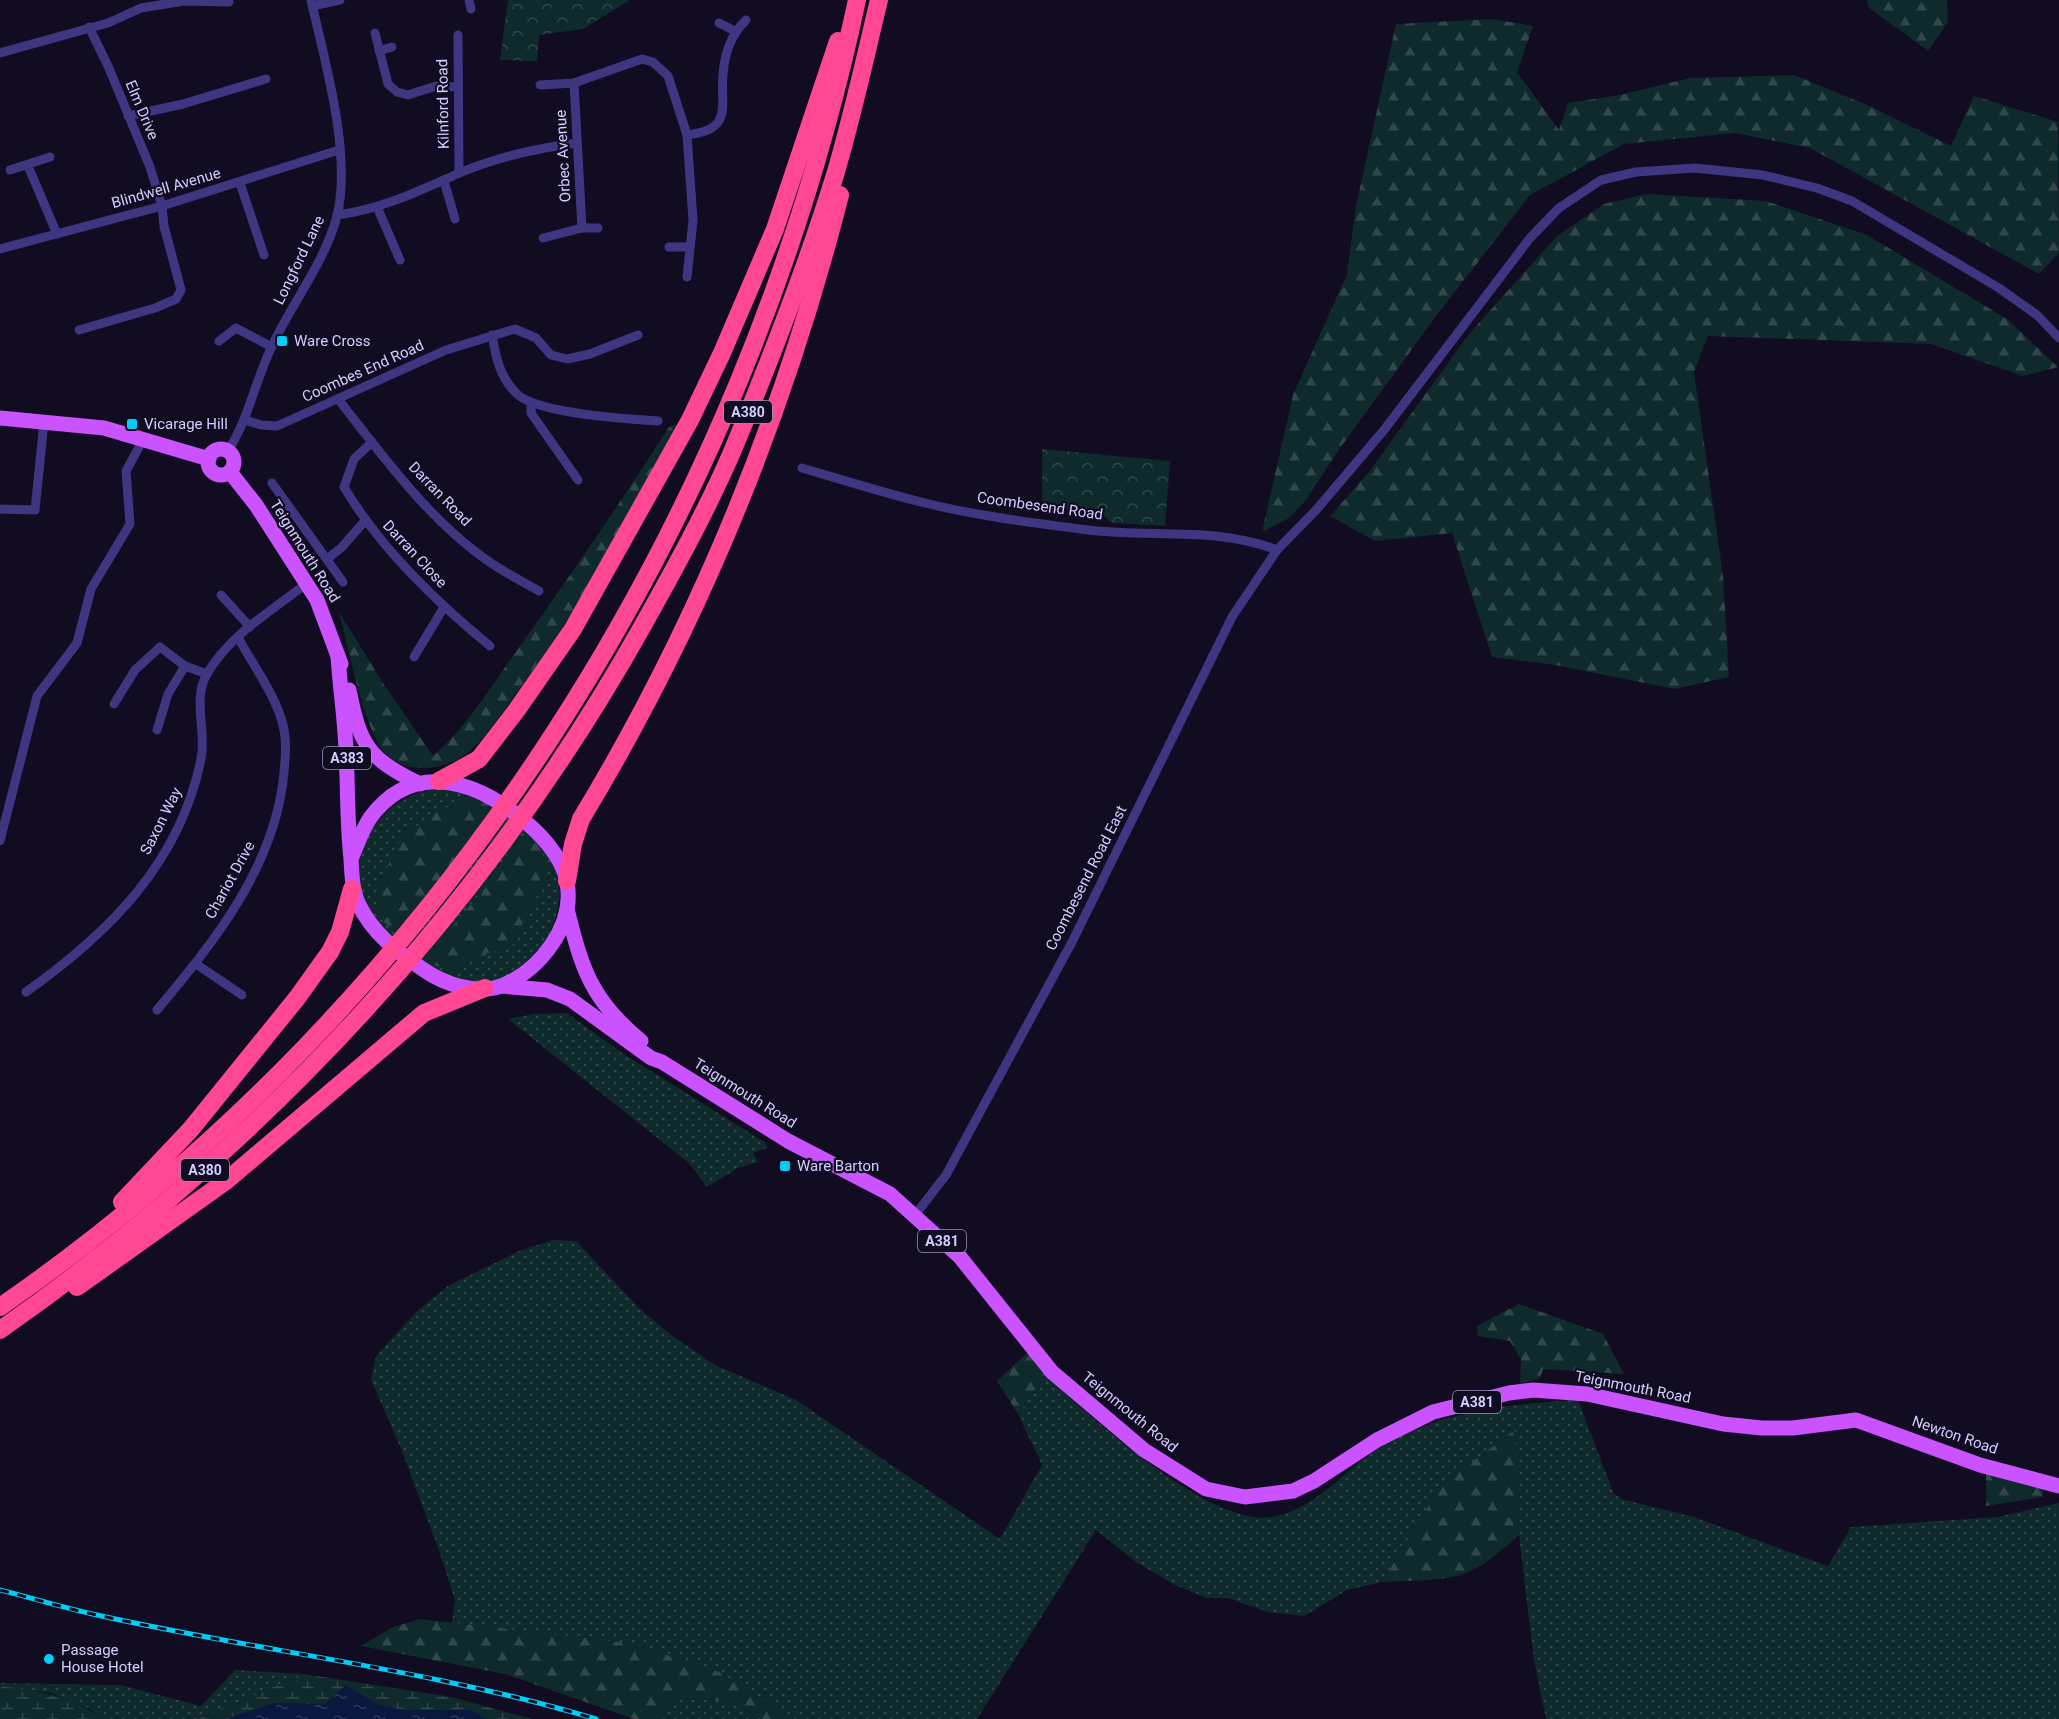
<svg xmlns="http://www.w3.org/2000/svg" width="2059" height="1719" viewBox="0 0 2059 1719" font-family="Roboto,sans-serif">
<style>
.grass{fill:url(#grass-dots)}
.forest{fill:url(#forest-firs)}
.wetland{fill:url(#wetland-marsh)}
.park{fill:url(#park-crowns)}
.water{fill:url(#water-ripples)}
.lines{fill:none;stroke-linecap:round;stroke-linejoin:round}
.street{stroke:#3e3681;stroke-width:9}
.primary{stroke:#cb53ff;stroke-width:15}
.highway{stroke:#ff4793;stroke-width:18}
.rail-casing{stroke:#00cdf7;stroke-width:5}
.rail{stroke:#110c21;stroke-width:3;stroke-dasharray:9;stroke-linecap:butt}
.poi-dot{fill:#00cdf7;stroke:#110c21;stroke-width:2}
.labels{text-anchor:middle;stroke-width:4.5;stroke-linejoin:round;paint-order:stroke}
.shield{fill:#110c21;stroke:#9a92bc;stroke-width:1.5}
.shield-label{font-size:14px;font-weight:bold;fill:#d5ccff}
.street-label{font-size:15px;fill:#d5ccff;stroke:#110c21}
.poi-label{font-size:15px;fill:#d5ccff;stroke:#110c21;text-anchor:start}
</style>
<defs>
<pattern id="grass-dots" width="8" height="8" patternUnits="userSpaceOnUse" patternTransform="scale(1.5)"><rect width="8" height="8" fill="#0f2a2b"/><path d="M2 2h.1M6 6h.1" fill="none" stroke="#31484b" stroke-width="1.8" stroke-linecap="round"/></pattern>
<pattern id="forest-firs" width="22" height="20" patternUnits="userSpaceOnUse" patternTransform="scale(1.5)"><rect width="22" height="20" fill="#0f2a2b"/><path d="M5 1l3.5 6h-7zM16 11l3.5 6h-7z" fill="#31484b"/></pattern>
<pattern id="wetland-marsh" width="20" height="14" patternUnits="userSpaceOnUse" patternTransform="scale(1.5)"><rect width="20" height="14" fill="#0f2a2b"/><path d="M1 5h8M5 5V1M11 12h8M15 12V8" fill="none" stroke="#31484b"/></pattern>
<pattern id="park-crowns" width="20" height="18" patternUnits="userSpaceOnUse" patternTransform="scale(1.5)"><rect width="20" height="18" fill="#0f2a2b"/><path d="M2 6a3 3 0 1 1 6 0M12 15a3 3 0 1 1 6 0" fill="none" stroke="#31484b"/></pattern>
<pattern id="water-ripples" width="26" height="14" patternUnits="userSpaceOnUse" patternTransform="scale(1.5)"><rect width="26" height="14" fill="#08183e"/><path d="M2 4q2-2 4 0t4 0M15 11q2-2 4 0t4 0" fill="none" stroke="#2b385b"/></pattern>
</defs>
<rect width="100%" height="100%" fill="#110c21"/>
<g class="grass">
<path d="M434 788C465 789 493 804 516 823 529 834 541 844 550 859 572 895 553 939 525 965 483 1002 431 971 396 940 390 935 381 929 376 922 333 868 374 800 434 788Z"/>
<polygon points="567,1013 622,1053 766,1143 767,1148 753,1153 758,1162 738,1168 707,1187 689,1163 508,1019 534,1014"/>
<path d="M553 1240 576 1241 639 1308 671 1335 715 1365 796 1400 1000 1539 1042 1465 1018 1414 1046 1375C1089 1416 1211 1528 1272 1517 1314 1510 1344 1471 1378 1449 1438 1411 1510 1404 1578 1400L1613 1492 1621 1499 1694 1517 1828 1566 1851 1527 1998 1517 2059 1503V1719H1546L1534 1660 1519 1535 1514 1432 1441 1485 1382 1582 1347 1590 1304 1616 1268 1612 1228 1598H1207L1175 1585 1136 1562 1096 1530 977 1719H795L784 1712 629 1644 452 1623 455 1600 440 1553 400 1446 371 1380 376 1356 416 1312 448 1286 519 1251Z"/>
<polygon points="235,1670 304,1674 198,1719 102,1719 90,1709 51,1693 0,1686 0,1683 121,1685 201,1706"/>
<polygon points="678,1697 732,1702 761,1719 663,1719 669,1702"/>
</g>
<g class="forest">
<polygon points="1867,0 1947,0 1948,22 1928,51 1868,7"/>
<polygon points="1492,19 1533,26 1517,72 1559,130 1568,103 1620,95 1690,78 1794,75 1867,105 1951,146 1974,96 2058,122 2059,253 2039,274 1810,148 1735,133 1624,144 1530,195 1436,316 1340,448 1306,500 1289,518 1262,532 1293,395 1347,274 1356,206 1396,24"/>
<polygon points="1646,194 1766,201 1867,235 2007,319 2058,367 2023,376 1931,344 1708,336 1694,372 1723,576 1729,677 1675,689 1555,665 1492,657 1452,533 1375,541 1330,516 1369,472 1469,334 1556,237 1604,204"/>
<path d="M684 422C633 510 585 600 525 681 508 704 492 730 472 749 450 770 408 777 385 753 364 730 348 645 339 612L381 680 433 756C467 727 492 685 518 649 570 576 621 502 669 427Z"/>
<polygon points="466,792 495,805 457,858 396,933 376,915 379,902 375,886 383,882 382,878 402,836 443,808 458,805"/>
<path d="M523 831C549 853 548 861 542 893L535 898 528 912 530 918 523 923 511 949 487 953 482 959 465 961 454 972 426 962 423 959 442 940 489 882Z"/>
<polygon points="1519,1304 1603,1334 1624,1374 1543,1369 1540,1378 1520,1384 1521,1359 1510,1341 1478,1336 1477,1326"/>
<polygon points="1028,1352 1046,1375 1018,1414 997,1381"/>
<path d="M1515 1430 1519 1535C1503 1549 1486 1565 1466 1573 1440 1582 1409 1580 1382 1582L1441 1485Z"/>
<polygon points="1986,1473 2043,1487 2043,1497 1986,1506"/>
<polygon points="420,1619 629,1643 719,1672 795,1719 761,1719 732,1702 678,1697 669,1702 663,1719 634,1719 505,1674 361,1646 393,1627"/>
</g>
<g class="wetland">
<polygon points="304,1674 451,1697 532,1719 198,1719"/>
<path d="M0 1686C36 1691 73 1695 102 1719H0Z"/>
</g>
<g class="park">
<polygon points="508,0 630,0 583,29 539,35 537,61 500,60"/>
<polygon points="1042,449 1170,461 1165,526 1112,523 1099,512 1042,505"/>
</g>
<polygon class="water" points="346,1685 377,1704 404,1710 470,1710 487,1719 224,1719 275,1703 325,1704"/>
<g class="lines">
<g class="street">
<polyline points="469,0 471,9"/>
<polyline points="312,6 340,0"/>
<polyline points="719,23 735,31"/>
<polyline points="375,33 388,84 397,92 408,95 436,86 457,87"/>
<polyline points="458,35 459,173"/>
<polyline points="379,51 392,47"/>
<polyline points="0,53 108,23 141,8 184,1 229,2 228,0"/>
<polyline points="574,83 582,228"/>
<polyline points="540,85 574,83 642,59 653,62 668,76 687,135 693,220 687,277"/>
<polyline points="128,116 183,104 266,79"/>
<path d="M687 135C734 130 720 106 723 74 725 52 731 35 746 20"/>
<polyline points="28,166 57,234"/>
<polyline points="10,170 50,157"/>
<polyline points="444,181 455,219"/>
<polyline points="240,183 264,255"/>
<polyline points="377,207 400,260"/>
<path d="M337 215C379 210 419 191 457 174 494 158 538 148 577 143"/>
<polyline points="543,238 582,228 598,228"/>
<polyline points="669,247 689,247"/>
<polyline points="0,249 162,206 339,150"/>
<polyline points="79,330 155,308 176,299 181,290 164,226 162,206 150,167 108,66 89,27"/>
<path d="M492 335C496 358 500 378 517 394 539 414 627 419 658 421"/>
<polyline points="219,341 236,328 272,347"/>
<path d="M338 399C383 456 430 522 491 563 506 573 523 582 539 591"/>
<polyline points="531,403 531,413 578,480"/>
<polyline points="245,420 261,425 277,426 446,350 515,329 536,338 551,355 567,359 590,354 638,335"/>
<path d="M372 442 354 459 344 487C380 548 435 601 490 646"/>
<path d="M228 451C249 418 255 381 272 346 292 303 325 262 337 216 352 154 325 62 311 0"/>
<path d="M802 468C843 480 884 493 925 503 978 516 1034 523 1088 530 1152 538 1216 526 1277 550"/>
<polyline points="272,483 343,582"/>
<polyline points="0,509 35,510 44,422"/>
<polyline points="327,559 341,548 364,522"/>
<polyline points="221,595 250,627"/>
<polyline points="414,657 444,607"/>
<polyline points="114,704 135,670 160,647 185,666 207,674"/>
<polyline points="157,730 168,694 185,666"/>
<polyline points="0,841 37,696 77,643 91,589 130,524 126,471 144,438"/>
<polyline points="196,964 242,995"/>
<path d="M26 992C109 933 180 863 201 759 207 732 192 699 207 674 229 635 273 610 307 583"/>
<path d="M157 1010C215 941 276 865 284 772 286 753 287 736 281 718 271 688 252 664 238 637"/>
<polyline points="915,1215 946,1175 1072,942 1232,617 1277,550 1317,509 1384,430 1530,238 1559,208 1601,180 1636,172 1695,168 1763,175 1817,188 1852,201 1999,288 2037,315 2059,338"/>
</g>
<g class="primary">
<polyline points="0,418 104,428 209,459"/>
<circle cx="221" cy="462" r="13"/>
<polyline points="230,472 256,505 317,600 341,664"/>
<path d="M338 656C340 688 345 719 346 751 348 787 347 823 351 859 352 875 352 888 358 903 372 933 397 952 424 970 444 984 477 995 501 986 540 971 575 925 567 883 563 856 538 831 517 815 471 779 411 762 370 818 362 830 357 845 351 859"/>
<path d="M349 690C360 746 369 759 420 784"/>
<path d="M567 909C582 969 591 1000 641 1041"/>
<polyline points="501,986 547,990 570,999 651,1058 662,1062 788,1141 890,1194 960,1257 1052,1372 1144,1450 1206,1489 1245,1497 1293,1491 1314,1481 1377,1440 1433,1412 1509,1393 1533,1390 1587,1394 1723,1424 1762,1428 1793,1428 1856,1420 1980,1465 2059,1486"/>
</g>
<g class="highway">
<polyline points="439,781 479,759 516,711 573,629 690,420 722,353 775,229 838,41"/>
<path d="M567 881 573 844 581 819C699 624 784 415 840 195"/>
<polyline points="122,1202 191,1129 297,998 330,952 340,932 352,889"/>
<polyline points="77,1287 226,1181 424,1013 485,988"/>
<path d="M0 1307C442 1001 746 524 857 0"/>
<path d="M0 1330C263 1146 485 907 642 627 674 570 706 512 732 452 770 361 806 269 835 175 852 118 865 58 879 0"/>
</g>
<defs>
<path id="rail" d="M0 1590C32 1598 64 1608 97 1615 264 1652 433 1670 596 1719"/>
</defs>
<use href="#rail" class="rail-casing"/>
<use href="#rail" class="rail"/>
</g>
<g class="poi-dot">
<rect x="276" y="335" width="12" height="12" rx="3"/>
<rect x="126" y="418" width="12" height="12" rx="3"/>
<rect x="779" y="1160" width="12" height="12" rx="3"/>
<circle cx="49" cy="1659" r="6"/>
</g>
<g class="labels">
<g class="shield">
<rect x="724" y="401" width="48" height="22" rx="4.5"/>
<rect x="323" y="747" width="48" height="22" rx="4.5"/>
<rect x="181" y="1159" width="48" height="22" rx="4.5"/>
<rect x="918" y="1230" width="48" height="22" rx="4.5"/>
<rect x="1453" y="1391" width="48" height="22" rx="4.5"/>
</g>
<g class="shield-label">
<text x="748" y="417">A380</text>
<text x="347" y="763">A383</text>
<text x="205" y="1175">A380</text>
<text x="942" y="1246">A381</text>
<text x="1477" y="1407">A381</text>
</g>
<g class="street-label">
<text transform="translate(443 104) rotate(-91)" y="5">Kilnford Road</text>
<text transform="translate(142 110) rotate(67)" y="5">Elm Drive</text>
<text transform="translate(563 156) rotate(-93)" y="5">Orbec Avenue</text>
<text transform="translate(166 188) rotate(-16)" y="5">Blindwell Avenue</text>
<text transform="translate(299 260) rotate(-64)" y="5">Longford Lane</text>
<text transform="translate(363 371) rotate(-24)" y="5">Coombes End Road</text>
<text transform="translate(440 494) rotate(46)" y="5">Darran Road</text>
<text transform="translate(1040 506) rotate(8)" y="5">Coombesend Road</text>
<text transform="translate(305 551) rotate(58)" y="5">Teignmouth Road</text>
<text transform="translate(415 554) rotate(47)" y="5">Darran Close</text>
<text transform="translate(161 821) rotate(-63)" y="5">Saxon Way</text>
<text transform="translate(1086 878) rotate(-63)" y="5">Coombesend Road East</text>
<text transform="translate(230 880) rotate(-61)" y="5">Chariot Drive</text>
<text transform="translate(745 1093) rotate(32)" y="5">Teignmouth Road</text>
<text transform="translate(1633 1387) rotate(11)" y="5">Teignmouth Road</text>
<text transform="translate(1130 1412) rotate(39)" y="5">Teignmouth Road</text>
<text transform="translate(1955 1435) rotate(19)" y="5">Newton Road</text>
</g>
<g class="poi-label">
<text x="294" y="346">Ware Cross</text>
<text x="144" y="429">Vicarage Hill</text>
<text x="797" y="1171">Ware Barton</text>
<text x="61" y="1655">Passage<tspan x="61" dy="17">House Hotel</tspan></text>
</g>
</g>
</svg>
